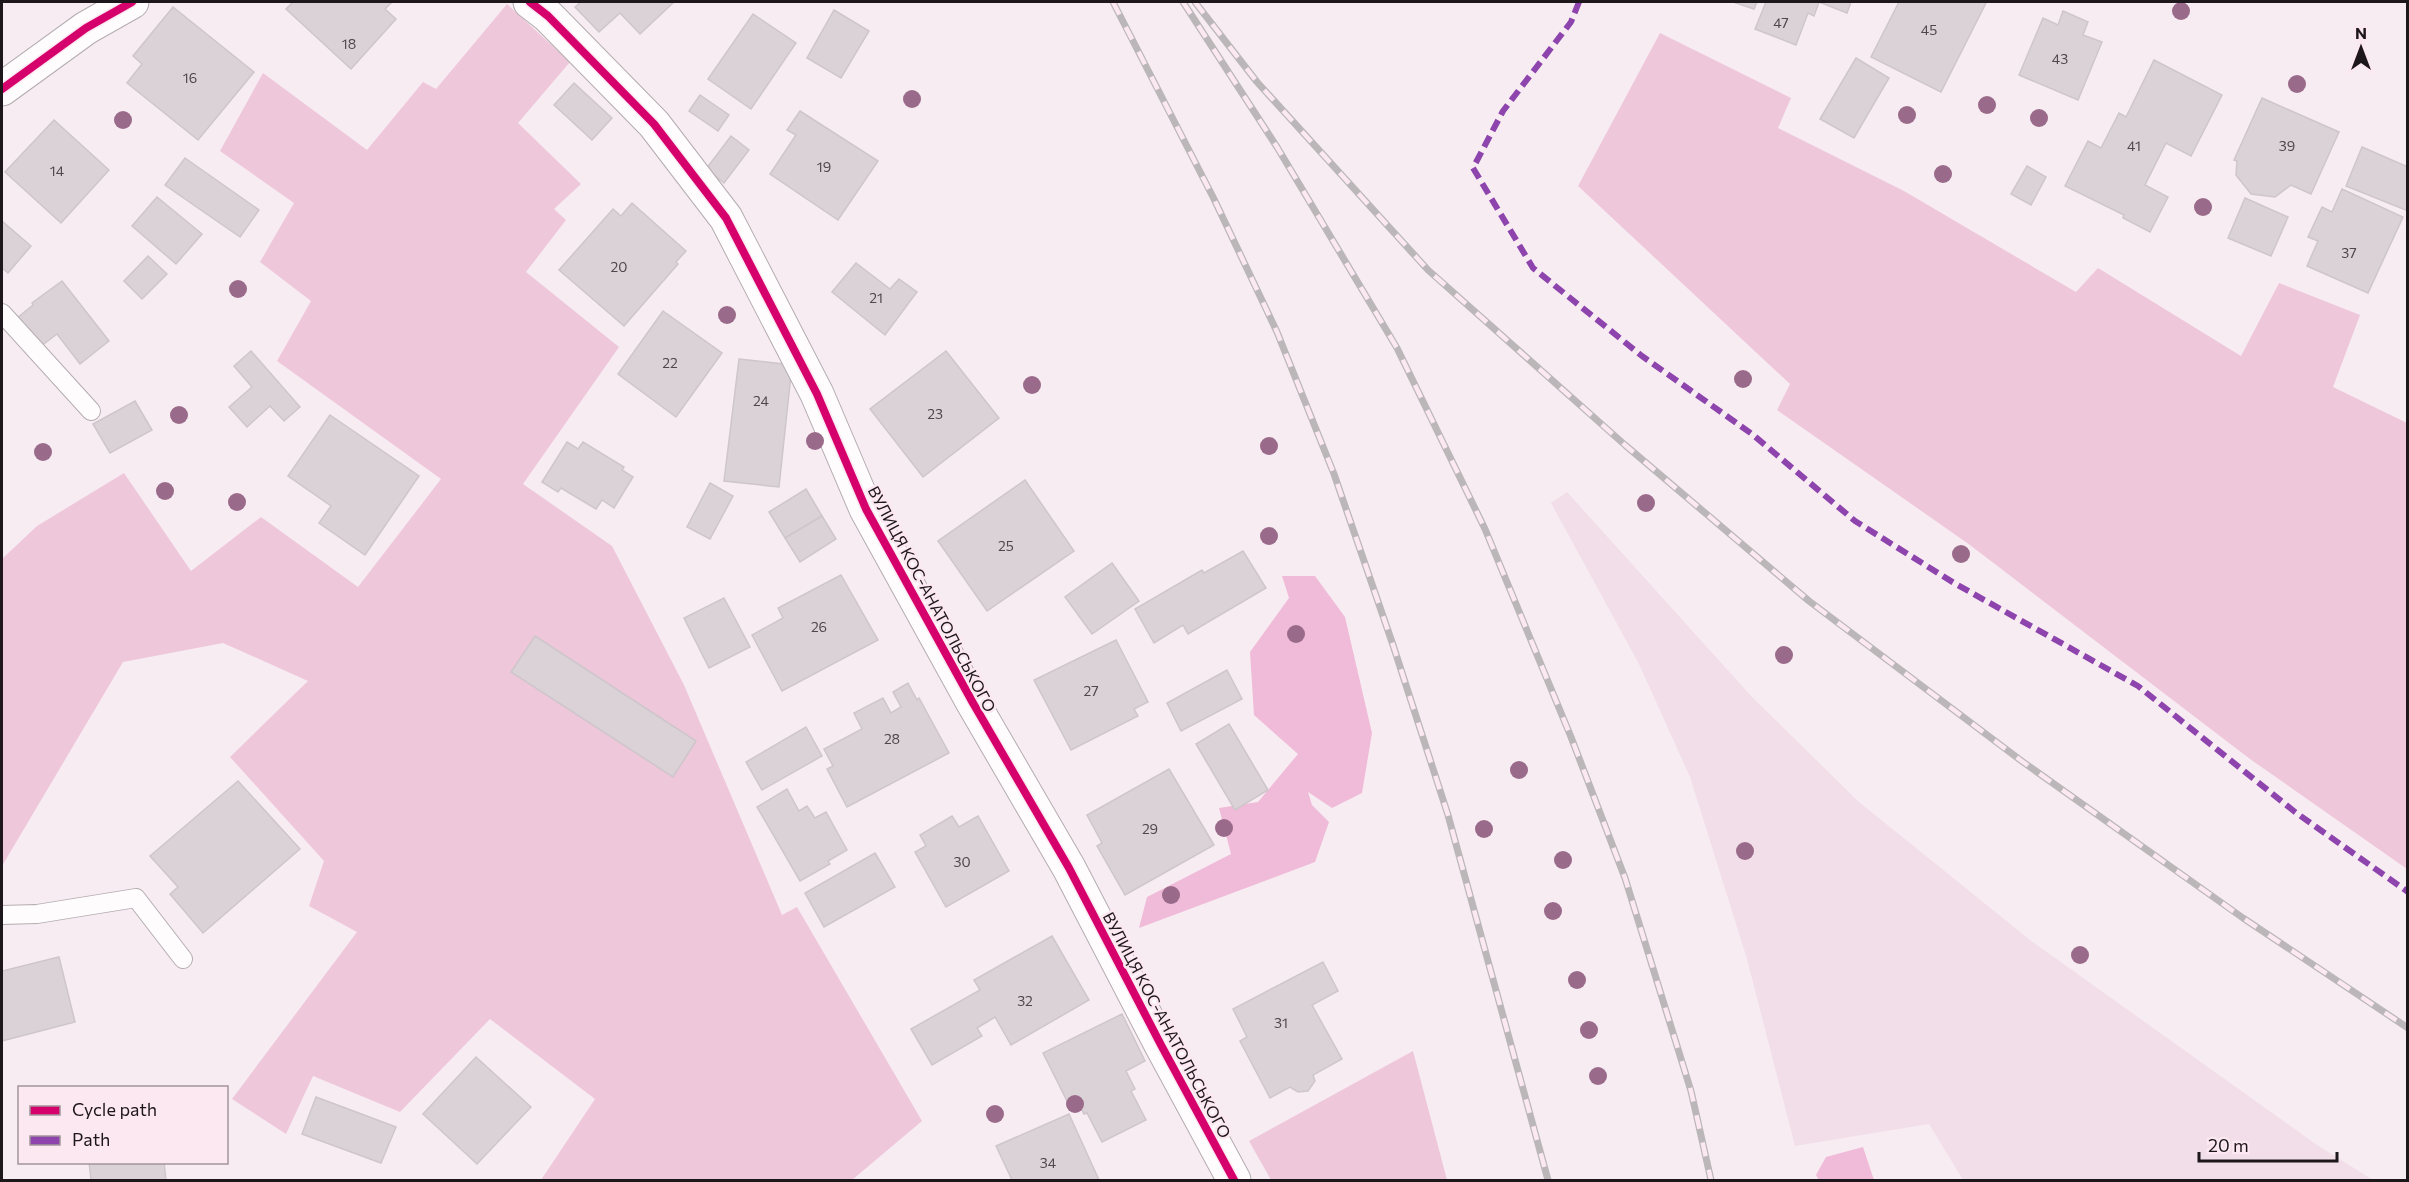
<svg xmlns="http://www.w3.org/2000/svg" width="2409" height="1182" viewBox="0 0 2409 1182" font-family="Commissioner,sans-serif">
<style>
.built{fill:#f2dee8}
.green{fill:#efc7db}
.forest{fill:#f0bbd8}
.building{fill:#dbd2d7;stroke:#cec6ca;stroke-width:1.5}
.lines{fill:none;stroke-linecap:round;stroke-linejoin:round}
.service-casing{stroke:#b4acb0;stroke-width:20}
.minor-casing{stroke:#b4acb0;stroke-width:35}
.service{stroke:#fefcfd;stroke-width:18}
.minor{stroke:#fefcfd;stroke-width:33}
.rail-casing{stroke:#bbb7b9;stroke-width:7}
.rail{stroke:#fce8f1;stroke-width:4.5;stroke-dasharray:14;stroke-linecap:butt}
.quiet{stroke:#8e44ad;stroke-width:6;stroke-dasharray:12 6;stroke-linecap:butt}
.cycleway-casing{stroke:#fce8f1;stroke-width:11}
.cycleway{stroke:#d6006c;stroke-width:8}
.tree{fill:#9a6a8a}
.labels{text-anchor:middle;stroke-width:5;stroke-linejoin:round;paint-order:stroke}
.number-label{font-size:14px;fill:#4e474b}
.street-label{font-size:16px;fill:#1d161a;stroke:#fce8f1}
</style>
<rect width="100%" height="100%" fill="#f7ecf2"/>
<polygon class="built" points="1567,492 1752,697 1859,802 2030,940 2317,1145 2373,1180 1963,1180 1929,1124 1795,1146 1747,959 1690,777 1639,664 1551,503"/>
<g class="green">
<polygon points="507,4 570,62 518,123 581,184 554,209 566,220 526,272 619,347 523,484 612,546 684,685 782,915 797,907 922,1121 852,1180 541,1180 595,1099 490,1019 400,1112 313,1076 286,1134 232,1099 357,932 309,906 324,861 230,757 308,681 223,643 123,662 2,866 2,559 37,526 124,473 191,571 261,517 358,587 441,479 277,361 311,301 260,262 294,203 220,151 263,73 367,150 423,82 436,89"/>
<polygon points="1660,33 1791,98 1778,128 1904,191 2076,292 2098,268 2241,356 2279,283 2360,315 2333,387 2407,423 2407,869 2250,759 1970,545 1777,410 1790,384 1578,186"/>
<polygon points="1413,1051 1447,1180 1271,1180 1249,1141"/>
</g>
<g class="forest">
<polygon points="1282,576 1315,576 1345,617 1372,733 1362,793 1332,808 1308,792 1312,805 1329,822 1315,862 1139,928 1147,897 1231,854 1219,808 1258,802 1298,754 1254,715 1250,652 1289,598"/>
<polygon points="1863,1147 1874,1180 1819,1180 1816,1175 1826,1157"/>
</g>
<g class="building">
<polygon points="293,2 392,2 385,9 396,19 351,69 286,9"/>
<polygon points="581,2 674,2 640,34 620,13 599,32 575,7"/>
<polygon points="1733,2 1757,2 1754,9"/>
<polygon points="1766,2 1851,2 1847,13 1819,2 1814,16 1808,13 1796,45 1755,29"/>
<polygon points="1899,2 1983,2 1986,3 1941,92 1871,57"/>
<polygon points="173,7 254,72 198,140 127,83 142,64 133,56"/>
<polygon points="834,10 869,31 841,78 807,58"/>
<polygon points="2063,11 2088,22 2083,35 2102,42 2078,100 2019,75 2043,18 2058,25"/>
<polygon points="753,14 796,43 751,109 708,79"/>
<polygon points="1856,58 1889,78 1854,138 1820,119"/>
<polygon points="2154,60 2222,95 2191,156 2166,143 2145,185 2168,197 2150,232 2123,218 2124,215 2065,186 2088,141 2101,148 2119,113 2126,117"/>
<polygon points="574,83 612,118 592,140 554,105"/>
<polygon points="700,95 729,115 718,131 689,111"/>
<polygon points="2262,98 2339,132 2311,194 2291,185 2275,197 2251,194 2236,175 2237,161 2234,160"/>
<polygon points="800,111 878,161 838,220 770,174 796,135 787,130"/>
<polygon points="54,120 109,170 61,223 5,172"/>
<polygon points="731,136 749,150 724,183 706,169"/>
<polygon points="2362,147 2408,167 2408,211 2346,186"/>
<polygon points="185,158 259,210 240,237 165,185"/>
<polygon points="2027,166 2046,177 2031,205 2011,194"/>
<polygon points="2342,189 2403,217 2368,293 2307,266 2318,241 2308,237 2322,207 2332,212"/>
<polygon points="157,197 202,234 176,264 132,226"/>
<polygon points="2245,198 2288,217 2271,256 2228,238"/>
<polygon points="632,203 686,251 676,262 678,264 624,326 559,270 613,209 621,216"/>
<polygon points="2,221 31,246 8,273 2,268"/>
<polygon points="148,256 167,274 142,299 124,281"/>
<polygon points="856,263 890,289 899,279 917,292 885,335 832,292"/>
<polygon points="62,281 109,341 80,364 57,334 40,347 17,318 33,305 32,303"/>
<polygon points="663,311 722,353 676,417 618,374"/>
<polygon points="251,351 300,407 284,421 270,406 247,427 229,407 252,387 234,366"/>
<polygon points="946,351 999,418 923,477 870,409"/>
<polygon points="739,359 792,365 779,487 724,481"/>
<polygon points="135,401 152,430 110,453 93,424"/>
<polygon points="330,415 419,476 365,555 319,523 331,506 288,476"/>
<polygon points="567,442 578,449 583,442 624,467 622,470 633,477 614,508 602,500 596,509 561,488 558,492 542,482"/>
<polygon points="1025,480 1074,551 987,611 938,541"/>
<polygon points="710,483 733,496 710,539 687,527"/>
<polygon points="806,489 822,516 785,538 769,512"/>
<polygon points="822,516 836,539 800,562 785,538"/>
<polygon points="1243,551 1266,588 1188,634 1183,625 1154,643 1135,609 1202,570 1204,573"/>
<polygon points="1112,563 1139,601 1092,634 1065,597"/>
<polygon points="841,575 878,640 782,691 752,635 783,618 778,608"/>
<polygon points="724,598 750,647 709,668 684,618"/>
<polygon points="535,636 696,741 673,777 511,672"/>
<polygon points="1116,640 1148,702 1134,709 1138,716 1071,750 1034,680"/>
<polygon points="1227,670 1242,699 1181,731 1167,703"/>
<polygon points="908,683 917,700 919,698 949,753 847,807 827,769 833,766 824,749 862,729 854,713 883,698 891,713 901,707 893,692"/>
<polygon points="1229,724 1268,790 1235,810 1196,744"/>
<polygon points="806,727 822,756 762,790 746,762"/>
<polygon points="1169,769 1214,845 1125,895 1097,846 1102,843 1087,815"/>
<polygon points="238,781 300,849 203,933 170,894 178,887 150,856"/>
<polygon points="787,789 799,811 807,806 815,818 826,812 847,850 828,861 830,864 800,881 757,807"/>
<polygon points="952,816 959,827 978,816 1009,871 946,907 915,852 926,846 920,835"/>
<polygon points="875,853 895,887 824,927 805,893"/>
<polygon points="1052,936 1089,1000 1011,1045 995,1017 977,1028 982,1036 932,1065 911,1029 980,990 974,980"/>
<polygon points="59,957 75,1022 2,1041 2,971"/>
<polygon points="1323,962 1338,991 1312,1005 1342,1059 1313,1075 1315,1081 1308,1091 1298,1092 1290,1087 1270,1098 1240,1041 1247,1037 1233,1009"/>
<polygon points="1122,1014 1145,1061 1126,1071 1135,1089 1131,1091 1146,1120 1102,1142 1087,1113 1084,1114 1075,1097 1067,1101 1043,1053"/>
<polygon points="476,1057 531,1107 477,1164 423,1114"/>
<polygon points="316,1097 396,1127 381,1163 302,1134"/>
<polygon points="1069,1114 1099,1180 1012,1180 996,1146"/>
<polygon points="89,1162 164,1162 166,1180 91,1180"/>
</g>
<g class="lines">
<defs>
<g id="service">
<polyline points="2,313 91,411"/>
<polyline points="2,915 37,914 136,898 183,959"/>
</g>
<g id="minor">
<polyline points="530,2 548,16 654,124 726,218 817,394 866,509 973,703 1069,868 1161,1045 1234,1180"/>
<polyline points="2,89 86,28 132,2"/>
</g>
</defs>
<use href="#service" class="service-casing"/>
<use href="#minor" class="minor-casing"/>
<use href="#service" class="service"/>
<use href="#minor" class="minor"/>
<defs>
<g id="rail">
<polyline points="1113,2 1214,199 1277,332 1334,474 1393,645 1448,815 1548,1180"/>
<polyline points="1183,2 1277,147 1397,348 1485,529 1571,737 1625,878 1691,1091 1711,1180"/>
<polyline points="1195,2 1257,82 1428,270 1625,445 1809,601 2023,762 2243,918 2408,1028"/>
</g>
</defs>
<use href="#rail" class="rail-casing"/>
<use href="#rail" class="rail"/>
<polyline class="quiet" points="1579,2 1571,22 1503,111 1473,168 1533,268 1642,356 1752,434 1855,521 1954,583 2138,686 2295,812 2408,892"/>
<defs>
<g id="cycleway">
<polyline points="530,2 548,16 654,124 726,218 817,394 866,509 973,703 1069,868 1161,1045 1234,1180"/>
<polyline points="2,89 86,28 132,2"/>
</g>
</defs>
<use href="#cycleway" class="cycleway-casing"/>
<use href="#cycleway" class="cycleway"/>
</g>
<g class="tree">
<circle cx="2181" cy="11" r="9"/>
<circle cx="2297" cy="84" r="9"/>
<circle cx="912" cy="99" r="9"/>
<circle cx="1987" cy="105" r="9"/>
<circle cx="1907" cy="115" r="9"/>
<circle cx="2039" cy="118" r="9"/>
<circle cx="123" cy="120" r="9"/>
<circle cx="1943" cy="174" r="9"/>
<circle cx="2203" cy="207" r="9"/>
<circle cx="238" cy="289" r="9"/>
<circle cx="727" cy="315" r="9"/>
<circle cx="1743" cy="379" r="9"/>
<circle cx="1032" cy="385" r="9"/>
<circle cx="179" cy="415" r="9"/>
<circle cx="815" cy="441" r="9"/>
<circle cx="1269" cy="446" r="9"/>
<circle cx="43" cy="452" r="9"/>
<circle cx="165" cy="491" r="9"/>
<circle cx="237" cy="502" r="9"/>
<circle cx="1646" cy="503" r="9"/>
<circle cx="1269" cy="536" r="9"/>
<circle cx="1961" cy="554" r="9"/>
<circle cx="1296" cy="634" r="9"/>
<circle cx="1784" cy="655" r="9"/>
<circle cx="1519" cy="770" r="9"/>
<circle cx="1224" cy="828" r="9"/>
<circle cx="1484" cy="829" r="9"/>
<circle cx="1745" cy="851" r="9"/>
<circle cx="1563" cy="860" r="9"/>
<circle cx="1171" cy="895" r="9"/>
<circle cx="1553" cy="911" r="9"/>
<circle cx="2080" cy="955" r="9"/>
<circle cx="1577" cy="980" r="9"/>
<circle cx="1589" cy="1030" r="9"/>
<circle cx="1598" cy="1076" r="9"/>
<circle cx="1075" cy="1104" r="9"/>
<circle cx="995" cy="1114" r="9"/>
</g>
<g class="labels">
<g class="number-label">
<text x="1781" y="28">47</text>
<text x="1929" y="35">45</text>
<text x="349" y="49">18</text>
<text x="2060" y="64">43</text>
<text x="190" y="83">16</text>
<text x="2134" y="151">41</text>
<text x="2287" y="151">39</text>
<text x="824" y="172">19</text>
<text x="57" y="176">14</text>
<text x="2349" y="258">37</text>
<text x="619" y="272">20</text>
<text x="876" y="303">21</text>
<text x="670" y="368">22</text>
<text x="761" y="406">24</text>
<text x="935" y="419">23</text>
<text x="1006" y="551">25</text>
<text x="819" y="632">26</text>
<text x="1091" y="696">27</text>
<text x="892" y="744">28</text>
<text x="1150" y="834">29</text>
<text x="962" y="867">30</text>
<text x="1025" y="1006">32</text>
<text x="1281" y="1028">31</text>
<text x="1048" y="1168">34</text>
</g>
<g class="street-label">
<text transform="translate(932 599) rotate(62)" y="6">ВУЛИЦЯ КОС-АНАТОЛЬСЬКОГО</text>
<text transform="translate(1167 1025) rotate(62)" y="6">ВУЛИЦЯ КОС-АНАТОЛЬСЬКОГО</text>
</g>
</g>
<rect width="2409" height="1182" fill="none" stroke="#1d161a" stroke-width="6"/>
<rect x="18" y="1086" width="210" height="78" fill="#fce8f1" stroke="#a3949b" stroke-width="1.5"/>
<rect x="30" y="1106" width="30" height="9" fill="#d6006c" stroke="#a3949b" stroke-width="1.5"/>
<text x="72" y="1116" font-size="18" fill="#1d161a">Cycle path</text>
<rect x="30" y="1136" width="30" height="9" fill="#8e44ad" stroke="#a3949b" stroke-width="1.5"/>
<text x="72" y="1146" font-size="18" fill="#1d161a">Path</text>
<g transform="translate(2361 48)" stroke="#fce8f1" stroke-width="4.5" paint-order="stroke">
<path d="M0-4.5L10 22L0 15L-10 22Z" fill="#1d161a"/>
<text y="-9" font-size="16" font-weight="bold" text-anchor="middle" fill="#1d161a">N</text>
</g>
<path d="M2199 1152v9h138v-9" fill="none" stroke="#1d161a" stroke-width="3"/>
<text x="2208" y="1152" font-size="18" fill="#1d161a" stroke="#fce8f1" stroke-width="4.5" paint-order="stroke">20 m</text>
</svg>
